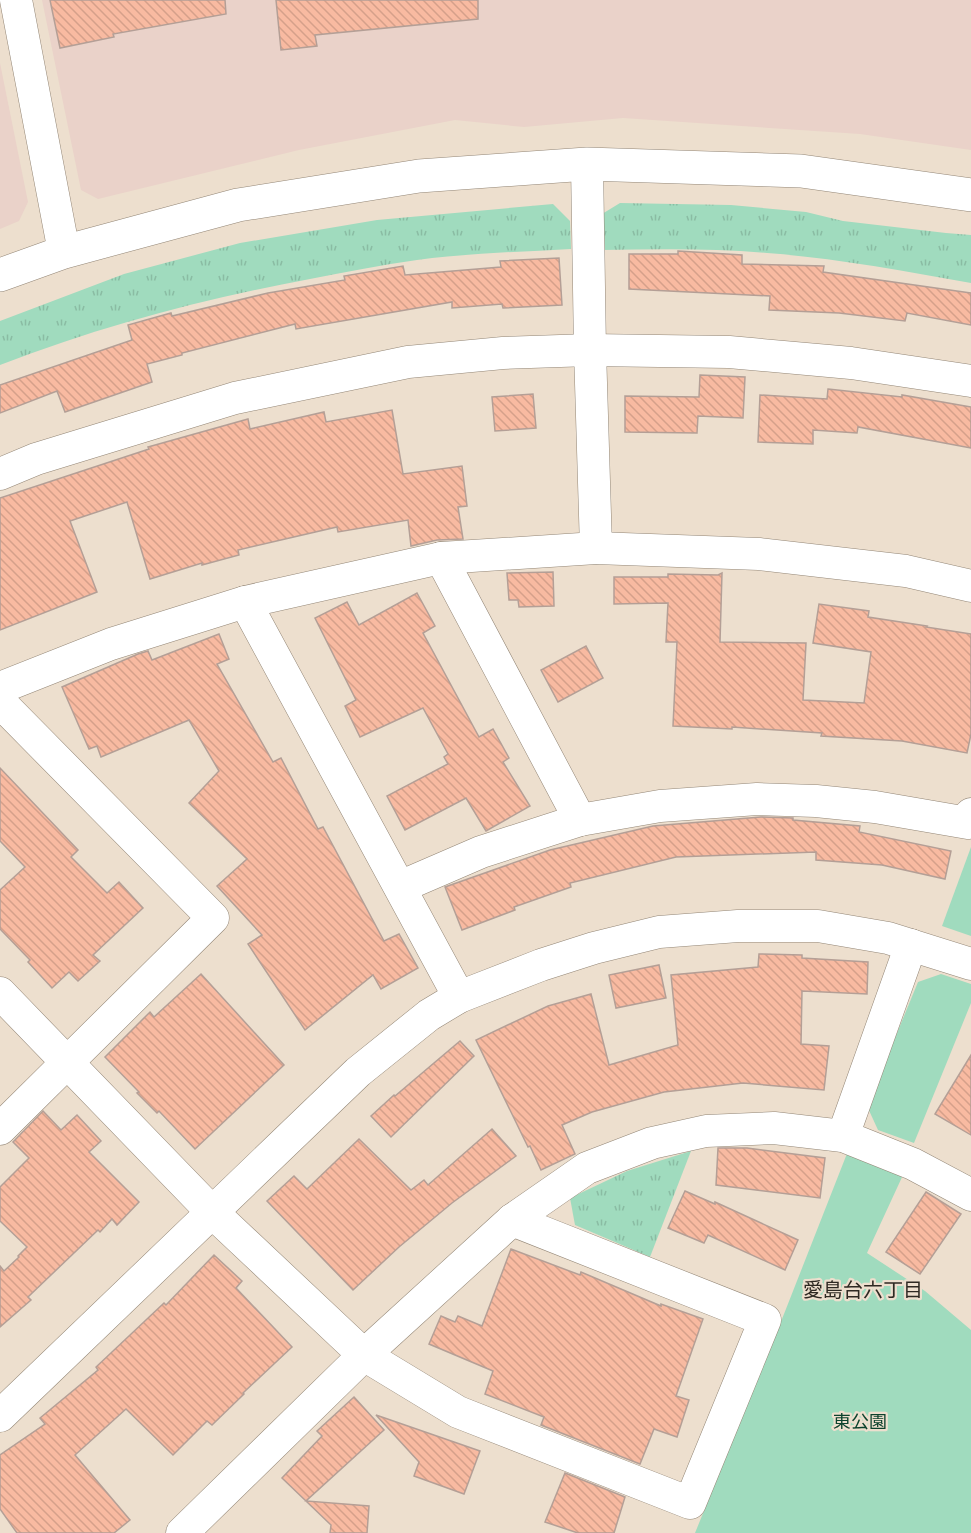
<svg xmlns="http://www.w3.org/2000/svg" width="971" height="1533" viewBox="0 0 971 1533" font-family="'Golos Text','Noto Sans JP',sans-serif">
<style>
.industrial{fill:#ead2c9}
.grass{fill:url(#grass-tufts)}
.park{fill:#a0dbbe}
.building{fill:url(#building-back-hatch);stroke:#b49f96;stroke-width:1.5}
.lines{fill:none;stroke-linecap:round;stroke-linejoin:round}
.minor-casing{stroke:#938676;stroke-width:33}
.tertiary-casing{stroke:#938676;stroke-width:34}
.minor{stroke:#fff;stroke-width:32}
.tertiary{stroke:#fff;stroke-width:33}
.labels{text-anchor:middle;stroke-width:4.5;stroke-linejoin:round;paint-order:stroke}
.park-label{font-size:18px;fill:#0c422d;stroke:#eddfce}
.neighbourhood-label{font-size:20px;fill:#2e2922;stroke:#eddfce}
</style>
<defs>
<pattern id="grass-tufts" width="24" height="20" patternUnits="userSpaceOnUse" patternTransform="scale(1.5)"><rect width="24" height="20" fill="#a0dbbe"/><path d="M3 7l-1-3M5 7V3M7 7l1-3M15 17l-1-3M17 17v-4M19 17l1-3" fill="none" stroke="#8abca3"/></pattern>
<pattern id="building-back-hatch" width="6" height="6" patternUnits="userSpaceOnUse" patternTransform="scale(1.5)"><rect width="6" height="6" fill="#f8baa1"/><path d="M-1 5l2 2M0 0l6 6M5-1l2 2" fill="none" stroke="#d5a08a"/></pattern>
</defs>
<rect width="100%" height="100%" fill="#eddfce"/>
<g class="industrial">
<polygon points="42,0 971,0 971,150 860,134 623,118 524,127 455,120 299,150 98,199 81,190"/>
<polygon points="0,63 28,202 19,221 0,229"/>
</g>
<g class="grass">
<path d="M620 203 731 205 806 212 843 221 946 233 971 235V283C903 271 835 258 767 253 712 248 657 249 602 250V214Z"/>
<path d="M553 204 570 221 571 249C520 252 468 253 417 260 382 265 346 272 310 279 203 299 101 326 0 365V321L124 274 240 243 377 220Z"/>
<polygon points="691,1151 650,1257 575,1225 570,1198 627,1171"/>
</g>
<g class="park">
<polygon points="971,847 971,936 942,926"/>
<polygon points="941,974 971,984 971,1003 914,1143 878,1130 867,1106 918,982"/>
<polygon points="848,1151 903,1175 867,1253 925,1291 971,1330 971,1533 695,1533 784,1314"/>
</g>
<g class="building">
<polygon points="50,0 225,0 226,14 113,34 114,37 60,48"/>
<polygon points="276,0 478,0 478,19 315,35 317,46 281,50"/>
<polygon points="678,251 742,255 742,264 824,266 823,272 971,293 971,325 907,313 905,321 839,313 769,310 770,296 629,289 629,254 678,254"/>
<polygon points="559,258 562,305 503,308 502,304 452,308 452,302 296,329 295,324 182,353 182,355 147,364 152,382 65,412 57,391 0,413 0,385 132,340 128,325 171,313 172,316 268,293 345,280 344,276 403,266 405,275 501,267 500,261"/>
<polygon points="700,375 745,377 743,418 698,416 697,433 625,432 625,396 699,397"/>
<polygon points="828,389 902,397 902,395 971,407 971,448 858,427 857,433 813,430 813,444 758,442 760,395 827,399"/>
<polygon points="533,394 536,428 495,431 492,397"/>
<polygon points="392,410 403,474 462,466 467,506 458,507 463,539 437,540 411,546 408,520 338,532 337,527 238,550 239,555 202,565 202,563 150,579 127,502 70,521 97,592 0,630 0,498 149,449 148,447 248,419 250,429 324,412 326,422"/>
<polygon points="553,572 554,606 519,607 518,600 509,600 507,573"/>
<polygon points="722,573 720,642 806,643 803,700 864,703 871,652 813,643 819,604 869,611 868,617 927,626 926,627 971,634 971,734 967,753 902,741 821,736 822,733 732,727 732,729 673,726 677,642 666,642 668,603 614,604 614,577 668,577 668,574 718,575"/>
<polygon points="417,593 435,626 423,633 479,737 493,729 509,758 503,762 530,806 486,831 466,798 405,830 387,796 448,764 444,757 448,754 423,708 360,737 345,706 356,700 315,618 347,602 359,625"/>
<polygon points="219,634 229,659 217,664 273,762 281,758 318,829 323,827 384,941 399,934 418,968 381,989 373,975 305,1030 248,944 262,935 217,886 247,859 189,803 219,771 189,720 101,757 97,746 89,749 62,687 138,654 148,651 152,660"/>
<polygon points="586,646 603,678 558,702 541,670"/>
<polygon points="0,768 78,850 71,857 107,893 119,882 143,908 93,955 100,961 78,981 69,972 52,988 28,962 30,960 0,929 0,890 25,867 0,841"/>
<polygon points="761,817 793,818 793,820 860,826 859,832 951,851 945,879 882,865 816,860 816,852 676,857 570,883 571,887 514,907 515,910 462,930 445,887 550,850 653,826"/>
<polygon points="759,954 802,955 802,958 868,962 867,994 802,991 801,1044 829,1046 824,1090 743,1083 664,1092 592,1112 562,1125 575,1154 541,1170 530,1146 528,1147 476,1040 548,1006 591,994 609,1065 678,1045 671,975 758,967"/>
<polygon points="659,965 666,998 616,1008 609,975"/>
<polygon points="201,974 284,1065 195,1149 159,1111 157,1113 137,1093 139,1092 105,1057 150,1012 154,1017"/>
<polygon points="460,1041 474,1056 391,1137 371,1116 394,1095 395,1096"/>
<polygon points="971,1055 971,1135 935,1114"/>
<polygon points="43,1111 61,1130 77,1115 101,1141 89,1152 139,1202 117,1225 112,1219 100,1232 98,1230 28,1297 31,1300 0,1327 0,1266 4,1271 19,1257 18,1256 27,1247 0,1221 0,1187 29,1158 13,1142"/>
<polygon points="492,1129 516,1156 452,1203 399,1247 353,1290 267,1201 294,1176 307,1189 359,1139 411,1190 424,1180 428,1185"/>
<polygon points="718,1148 747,1148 825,1158 820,1198 716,1185"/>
<polygon points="685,1191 715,1204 715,1202 798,1240 785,1270 708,1235 704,1243 668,1228"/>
<polygon points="926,1192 961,1214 920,1274 886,1252"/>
<polygon points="511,1249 580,1275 581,1272 661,1306 661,1304 703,1319 676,1396 689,1400 677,1437 654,1429 640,1464 541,1425 544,1417 485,1394 493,1371 429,1344 441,1316 455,1322 458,1316 482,1326"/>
<polygon points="214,1255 242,1281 236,1288 292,1347 243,1393 244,1394 212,1425 207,1421 173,1455 126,1409 75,1455 130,1520 114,1533 17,1533 0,1509 0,1455 45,1424 40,1418 98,1370 96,1367 164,1303 166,1305"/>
<polygon points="354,1397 384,1430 306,1501 369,1506 367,1533 330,1533 331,1525 282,1478 322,1436 317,1431"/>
<polygon points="376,1415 480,1451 464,1494 414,1476 419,1462"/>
<polygon points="565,1473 625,1497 614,1533 578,1533 545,1522"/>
</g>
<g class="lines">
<defs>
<g id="minor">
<polyline points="16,0 64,252"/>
<polyline points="587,164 590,350 596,548"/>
<polyline points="0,474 36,459 235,398 408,362 503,353 590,350 729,352 851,363 971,381"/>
<polyline points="441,558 580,820"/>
<polyline points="245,602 459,997"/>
<polyline points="0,688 111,644 245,602 441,558 596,548 759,554 906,571 971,586"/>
<polyline points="0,702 213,918 0,1129"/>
<polyline points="400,887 481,852 580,820 660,806 757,799 816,801 875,807 968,823 971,814"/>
<polyline points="0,993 212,1212 364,1355 458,1412 690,1503 765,1320 512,1220"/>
<polyline points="843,1136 911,945"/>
<polyline points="0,1416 358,1072 429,1015 459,997 541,965 594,948 659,932 738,926 818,926 888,938 971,964"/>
<polyline points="182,1533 364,1355 512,1220 587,1168 652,1143 706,1131 774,1128 843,1136 913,1164 971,1195"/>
</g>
<polyline id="tertiary" points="0,275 64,252 238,205 419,176 587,164 801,171 971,195"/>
</defs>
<use href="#minor" class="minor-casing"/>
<use href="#tertiary" class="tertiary-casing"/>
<use href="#minor" class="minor"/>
<use href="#tertiary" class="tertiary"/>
</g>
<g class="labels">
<g class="park-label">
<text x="860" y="1428">東公園</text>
</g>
<g class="neighbourhood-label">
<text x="863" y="1297">愛島台六丁目</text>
</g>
</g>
</svg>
